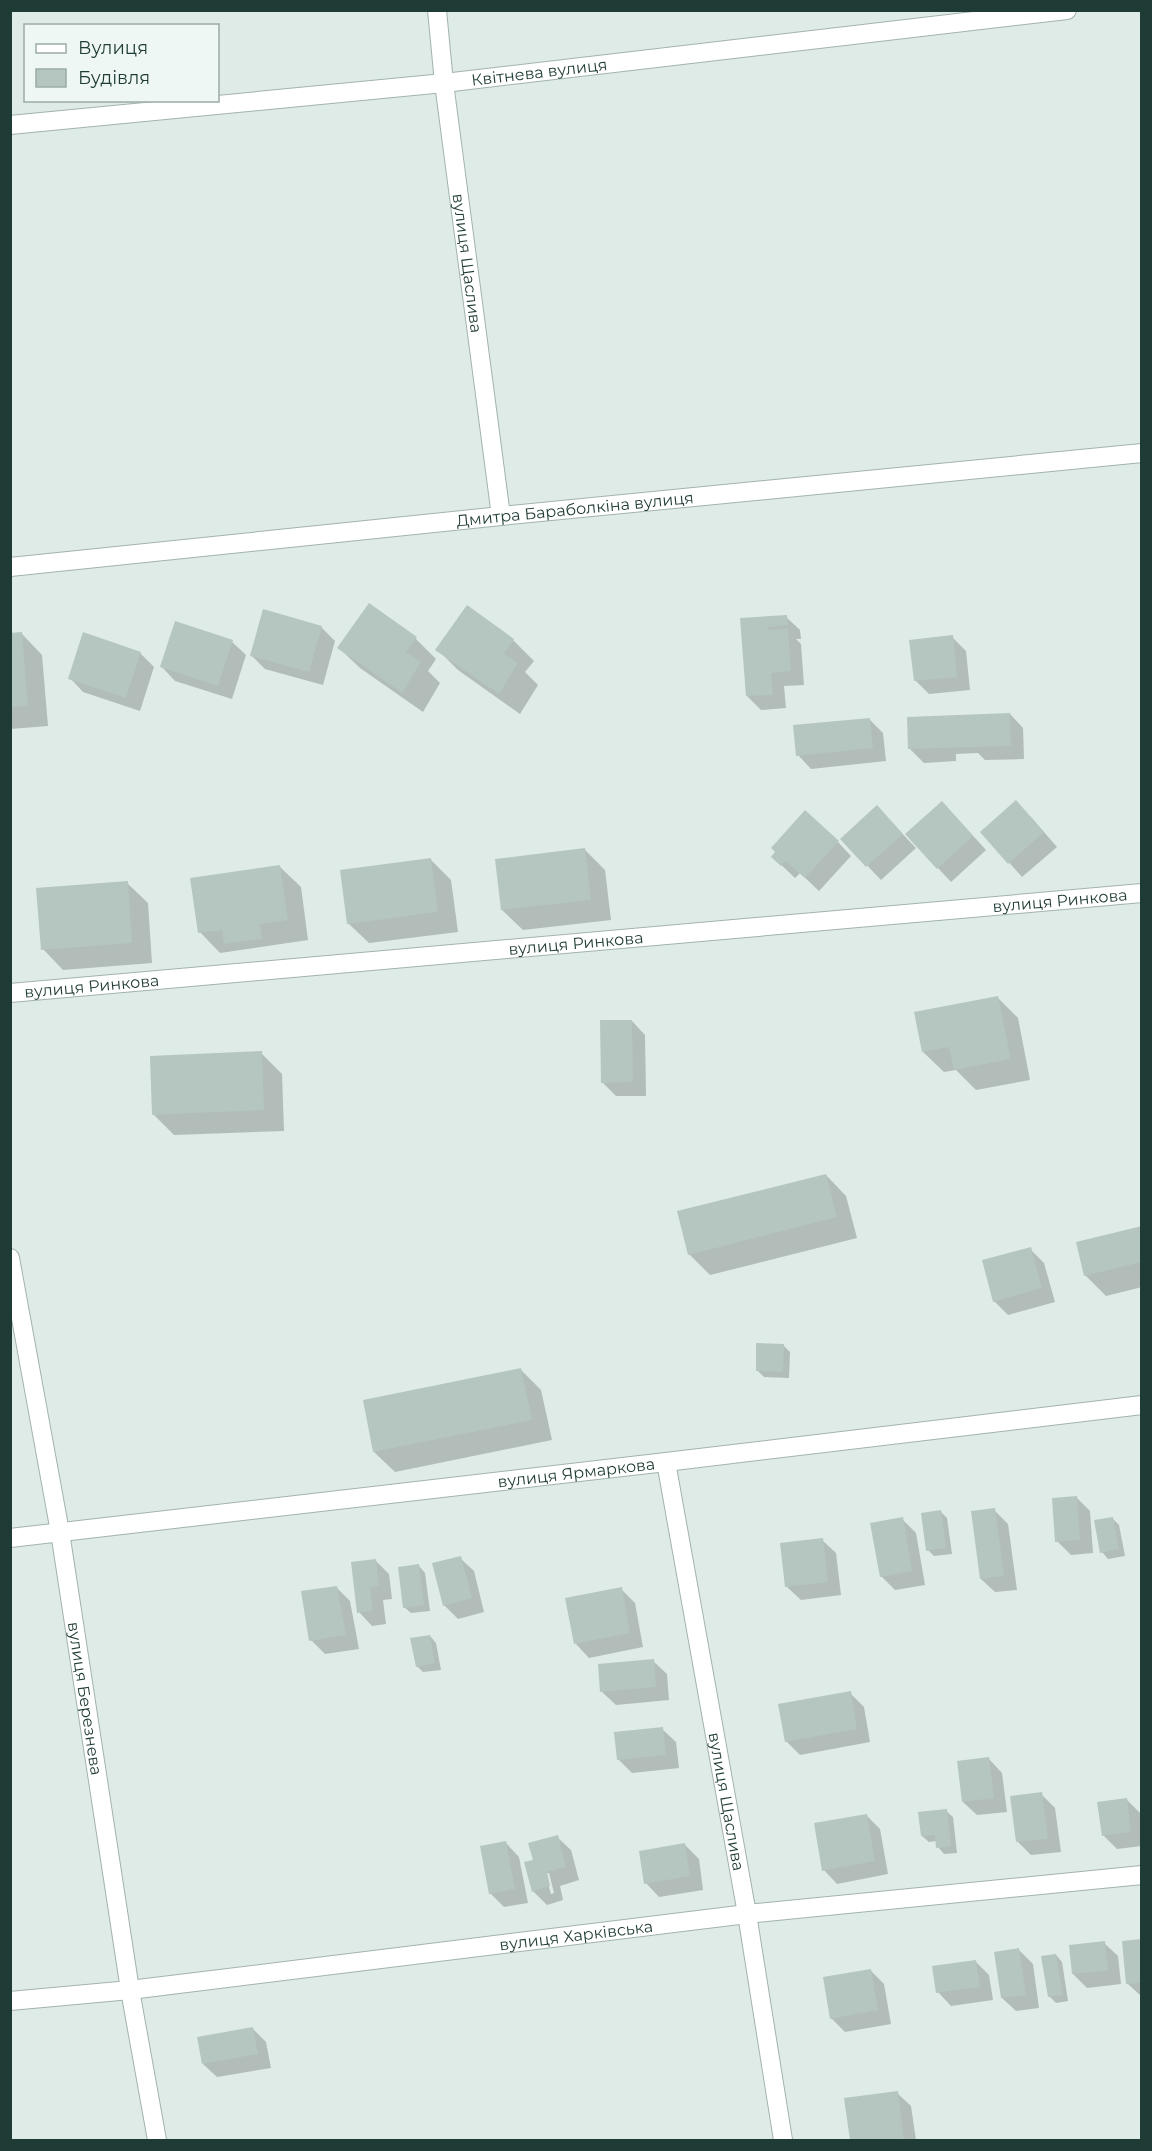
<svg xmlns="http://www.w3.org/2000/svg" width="1152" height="2151" viewBox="0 0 1152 2151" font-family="Montserrat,sans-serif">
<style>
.shadow{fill:#0003;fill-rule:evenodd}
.building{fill:#b4c6bf}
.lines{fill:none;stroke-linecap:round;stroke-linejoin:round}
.street-casing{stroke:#a2b3ad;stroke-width:20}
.street{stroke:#fff;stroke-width:18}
.labels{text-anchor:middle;stroke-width:5;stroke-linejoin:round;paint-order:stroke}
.street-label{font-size:16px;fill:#1f3b35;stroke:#eff7f4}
</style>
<rect width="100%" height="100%" fill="#dfebe6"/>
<g class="shadow">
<polygon points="370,605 416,639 436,659 428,671 440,683 423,712 360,668 339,648"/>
<polygon points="786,617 800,630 801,639 796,639 801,644 804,685 784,686 786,708 761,710 747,696 742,620"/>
<polygon points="321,627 335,641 323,685 265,669 252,656"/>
<polygon points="22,634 42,655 48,726 10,729 10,635"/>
<polygon points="952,637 966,651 970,690 929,694 915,680"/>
<polygon points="513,640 534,661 525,672 538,685 520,714 458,670 437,649"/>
<polygon points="232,642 246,655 232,699 175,681 162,667"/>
<polygon points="140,653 154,667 140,711 83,692 70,678"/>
<polygon points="1010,714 1023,728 1024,759 985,760 978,753 956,754 956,761 924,763 910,749"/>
<polygon points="869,719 883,733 886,761 811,769 798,755"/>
<polygon points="1030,816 1057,847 1022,877 982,832"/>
<polygon points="956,817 986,850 951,882 938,868"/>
<polygon points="890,821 916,848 881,880 842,839"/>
<polygon points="838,842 851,856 819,891 800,873 795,878 773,857"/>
<polygon points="585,850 605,870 611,920 523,930 502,910"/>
<polygon points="431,860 451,880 458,932 369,943 348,923"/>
<polygon points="280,867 301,887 308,940 220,953 200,932"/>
<polygon points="127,883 148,903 152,963 63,970 43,949"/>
<polygon points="998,998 1018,1018 1030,1080 976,1090 956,1070 944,1072 923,1052"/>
<polygon points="632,1021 645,1035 646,1096 616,1096 602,1082"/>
<polygon points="261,1053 282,1074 284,1131 174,1135 154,1115"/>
<polygon points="826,1175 846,1196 857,1238 710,1275 689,1254"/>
<polygon points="1142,1227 1142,1287 1106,1296 1085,1275"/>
<polygon points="1030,1249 1044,1263 1055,1302 1008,1315 994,1301"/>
<polygon points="783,1345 790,1352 789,1378 764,1377 757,1370"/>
<polygon points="521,1370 541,1390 552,1440 395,1472 374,1452"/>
<polygon points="1076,1497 1090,1511 1093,1553 1071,1555 1057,1541"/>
<polygon points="994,1510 1008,1524 1017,1590 995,1592 981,1579"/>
<polygon points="941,1512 947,1518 952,1554 934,1556 928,1550"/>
<polygon points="1112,1518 1119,1525 1125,1556 1108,1559 1102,1552"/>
<polygon points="902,1519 916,1533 925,1585 895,1590 881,1576"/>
<polygon points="822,1540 836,1553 841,1595 801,1600 787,1587"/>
<polygon points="460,1558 474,1571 484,1612 458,1619 444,1605"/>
<polygon points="375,1560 389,1574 392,1599 383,1600 386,1624 372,1626 359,1612"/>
<polygon points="419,1566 425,1573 430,1611 411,1613 404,1607"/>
<polygon points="336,1587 350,1601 359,1649 325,1654 311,1640"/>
<polygon points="621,1589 635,1603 643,1647 589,1658 576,1644 567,1599"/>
<polygon points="430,1636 436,1643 441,1670 423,1672 417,1666"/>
<polygon points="653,1661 667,1674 669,1700 616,1705 602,1692"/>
<polygon points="850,1693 864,1707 870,1742 800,1755 786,1741"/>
<polygon points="662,1729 676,1742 679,1768 632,1773 618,1759"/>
<polygon points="989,1759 1002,1773 1007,1812 977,1815 963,1802"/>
<polygon points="1041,1794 1055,1808 1061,1852 1031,1855 1018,1842"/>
<polygon points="1126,1799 1140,1813 1142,1846 1117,1849 1103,1835"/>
<polygon points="946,1811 953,1817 957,1853 944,1854 938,1847 937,1841 929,1842 922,1836"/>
<polygon points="866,1815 880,1829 888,1874 837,1884 824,1870"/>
<path d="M557 1837 571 1850 579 1880 560 1886 563 1900 547 1905 533 1891 535 1861ZM545 1873H549L554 1893 551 1894Z"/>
<polygon points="506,1843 519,1857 528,1903 504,1907 490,1893"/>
<polygon points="685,1845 699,1859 703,1890 659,1897 646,1883"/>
<polygon points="1142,1941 1142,1997 1128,1984"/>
<polygon points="1104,1943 1118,1956 1121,1984 1087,1988 1073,1974"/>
<polygon points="1019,1950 1033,1964 1039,2008 1016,2011 1002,1998"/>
<polygon points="1056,1955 1062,1962 1068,2001 1056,2003 1049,1996"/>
<polygon points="975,1961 989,1975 993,2000 951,2006 938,1992"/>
<polygon points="870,1970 884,1984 891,2024 845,2032 831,2018"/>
<polygon points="253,2029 266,2042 271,2068 217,2077 203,2064"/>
<polygon points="897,2093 911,2106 916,2140 851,2140 846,2100"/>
</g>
<g class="building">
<polygon points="369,603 417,637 406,652 421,662 402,693 337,648"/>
<polygon points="467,605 514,639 504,654 518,663 499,694 435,650"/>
<polygon points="263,609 322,626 309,672 250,656"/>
<polygon points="787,615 788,625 768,627 768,630 788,629 791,671 771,673 773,695 746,696 740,618"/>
<polygon points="175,621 233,640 218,686 160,667"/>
<polygon points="22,632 28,706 10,707 10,633"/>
<polygon points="83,632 141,652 126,698 68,679"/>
<polygon points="953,635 957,677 914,681 909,640"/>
<polygon points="1010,713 1011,746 908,749 907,717"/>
<polygon points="870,718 873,748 796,756 793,725"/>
<polygon points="1016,800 1044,832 1008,864 980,832"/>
<polygon points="942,801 973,836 937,869 905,834"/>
<polygon points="877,805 903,834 866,867 840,839"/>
<polygon points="805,810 839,841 805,878 785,861 781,866 771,857 775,852 771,848"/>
<polygon points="585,848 591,900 501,910 495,859"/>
<polygon points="431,858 438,912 347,924 340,870"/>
<polygon points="280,865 288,920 260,924 262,939 224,944 222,930 198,933 190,878"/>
<polygon points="128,881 132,943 41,950 36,888"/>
<polygon points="998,996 1011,1059 954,1070 949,1047 922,1052 914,1012"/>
<polygon points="600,1020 632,1020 633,1082 601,1083"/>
<polygon points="262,1051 264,1110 152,1115 150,1056"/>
<polygon points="826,1174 837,1217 688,1255 677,1211"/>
<polygon points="1142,1226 1142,1262 1084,1276 1076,1242"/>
<polygon points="1031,1247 1042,1288 993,1302 982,1260"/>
<polygon points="756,1343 784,1344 783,1372 756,1371"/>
<polygon points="521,1368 532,1420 373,1452 363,1400"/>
<polygon points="1077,1496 1080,1540 1055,1542 1052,1498"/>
<polygon points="995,1508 1004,1576 980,1579 971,1511"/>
<polygon points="941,1510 946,1548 926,1551 921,1513"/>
<polygon points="903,1517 912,1571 880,1577 870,1523"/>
<polygon points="1113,1517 1119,1549 1100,1553 1094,1520"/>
<polygon points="823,1538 828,1582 785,1587 780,1543"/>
<polygon points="461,1556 472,1598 443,1606 432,1563"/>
<polygon points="376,1559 379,1586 370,1587 373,1611 357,1613 351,1562"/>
<polygon points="419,1564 424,1605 403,1608 398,1567"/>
<polygon points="337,1586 346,1635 309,1641 301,1591"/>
<polygon points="622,1587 630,1633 574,1644 565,1598"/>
<polygon points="430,1635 435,1663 416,1667 410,1638"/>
<polygon points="654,1659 656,1687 600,1692 598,1664"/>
<polygon points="851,1691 857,1729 785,1742 778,1704"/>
<polygon points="663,1727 666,1755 617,1760 614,1732"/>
<polygon points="989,1757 994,1798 962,1802 957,1761"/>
<polygon points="1042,1792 1048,1839 1016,1842 1010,1796"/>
<polygon points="1127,1798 1131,1832 1102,1836 1097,1802"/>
<polygon points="947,1809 951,1846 936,1848 935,1835 921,1836 918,1812"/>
<polygon points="867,1814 875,1861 822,1871 814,1823"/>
<polygon points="558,1835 566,1867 547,1872 550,1886 532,1892 524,1862 533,1860 528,1843"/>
<polygon points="506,1841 515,1889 489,1894 480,1846"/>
<polygon points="685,1843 690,1876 644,1884 639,1851"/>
<polygon points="1142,1939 1142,1983 1126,1984 1122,1941"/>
<polygon points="1105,1941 1108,1971 1072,1974 1069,1945"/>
<polygon points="1019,1948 1026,1995 1001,1998 994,1952"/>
<polygon points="1056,1954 1063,1995 1048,1997 1041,1956"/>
<polygon points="976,1960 980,1987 936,1993 932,1966"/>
<polygon points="871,1969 878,2010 830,2019 823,1977"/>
<polygon points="253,2027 258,2054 202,2064 197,2037"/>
<polygon points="898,2091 904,2140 850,2140 844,2098"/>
</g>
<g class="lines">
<defs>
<g id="street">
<path id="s1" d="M437 10 444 83 501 516"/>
<path id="s2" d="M10 125 444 83 1067 10"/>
<path id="s3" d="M10 567 501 516 1142 453"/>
<path id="s4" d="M10 993 1142 893"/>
<path id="s5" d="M10 1258 60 1532 130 1990 157 2140"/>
<path id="s6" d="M666 1462 747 1914 783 2140"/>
<path id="s7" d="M10 1538 666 1462 1142 1405"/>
<path id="s8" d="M10 2001 130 1990 747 1914 1142 1875"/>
</g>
</defs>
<use href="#street" class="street-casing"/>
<use href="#street" class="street"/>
</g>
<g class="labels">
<g class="street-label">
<text dy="6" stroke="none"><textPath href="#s2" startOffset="532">Квітнева вулиця</textPath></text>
<text dy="6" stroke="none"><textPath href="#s1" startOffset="255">вулиця Щаслива</textPath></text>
<text dy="6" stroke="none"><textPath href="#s3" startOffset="568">Дмитра Бараболкіна вулиця</textPath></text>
<text dy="6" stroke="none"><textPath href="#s4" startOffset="1054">вулиця Ринкова</textPath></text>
<text dy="6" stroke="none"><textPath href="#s4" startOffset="568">вулиця Ринкова</textPath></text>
<text dy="6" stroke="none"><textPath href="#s4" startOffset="82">вулиця Ринкова</textPath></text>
<text dy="6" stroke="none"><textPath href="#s7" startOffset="570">вулиця Ярмаркова</textPath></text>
<text dy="6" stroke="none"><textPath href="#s5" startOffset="447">вулиця Березнева</textPath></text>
<text dy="6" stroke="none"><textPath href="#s6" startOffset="345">вулиця Щаслива</textPath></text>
<text dy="6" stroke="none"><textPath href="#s8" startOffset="570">вулиця Харківська</textPath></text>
</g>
</g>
<rect width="1152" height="2151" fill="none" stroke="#1f3b35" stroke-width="24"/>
<rect x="24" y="24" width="195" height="78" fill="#eff7f4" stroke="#9caca8" stroke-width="1.5"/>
<rect x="36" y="44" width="30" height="9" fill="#ffffff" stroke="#9caca8" stroke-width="1.5"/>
<text x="78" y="54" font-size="18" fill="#1f3b35">Вулиця</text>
<rect x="36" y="69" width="30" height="18" fill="#b4c6bf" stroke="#9caca8" stroke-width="1.5"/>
<text x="78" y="84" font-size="18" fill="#1f3b35">Будівля</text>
</svg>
